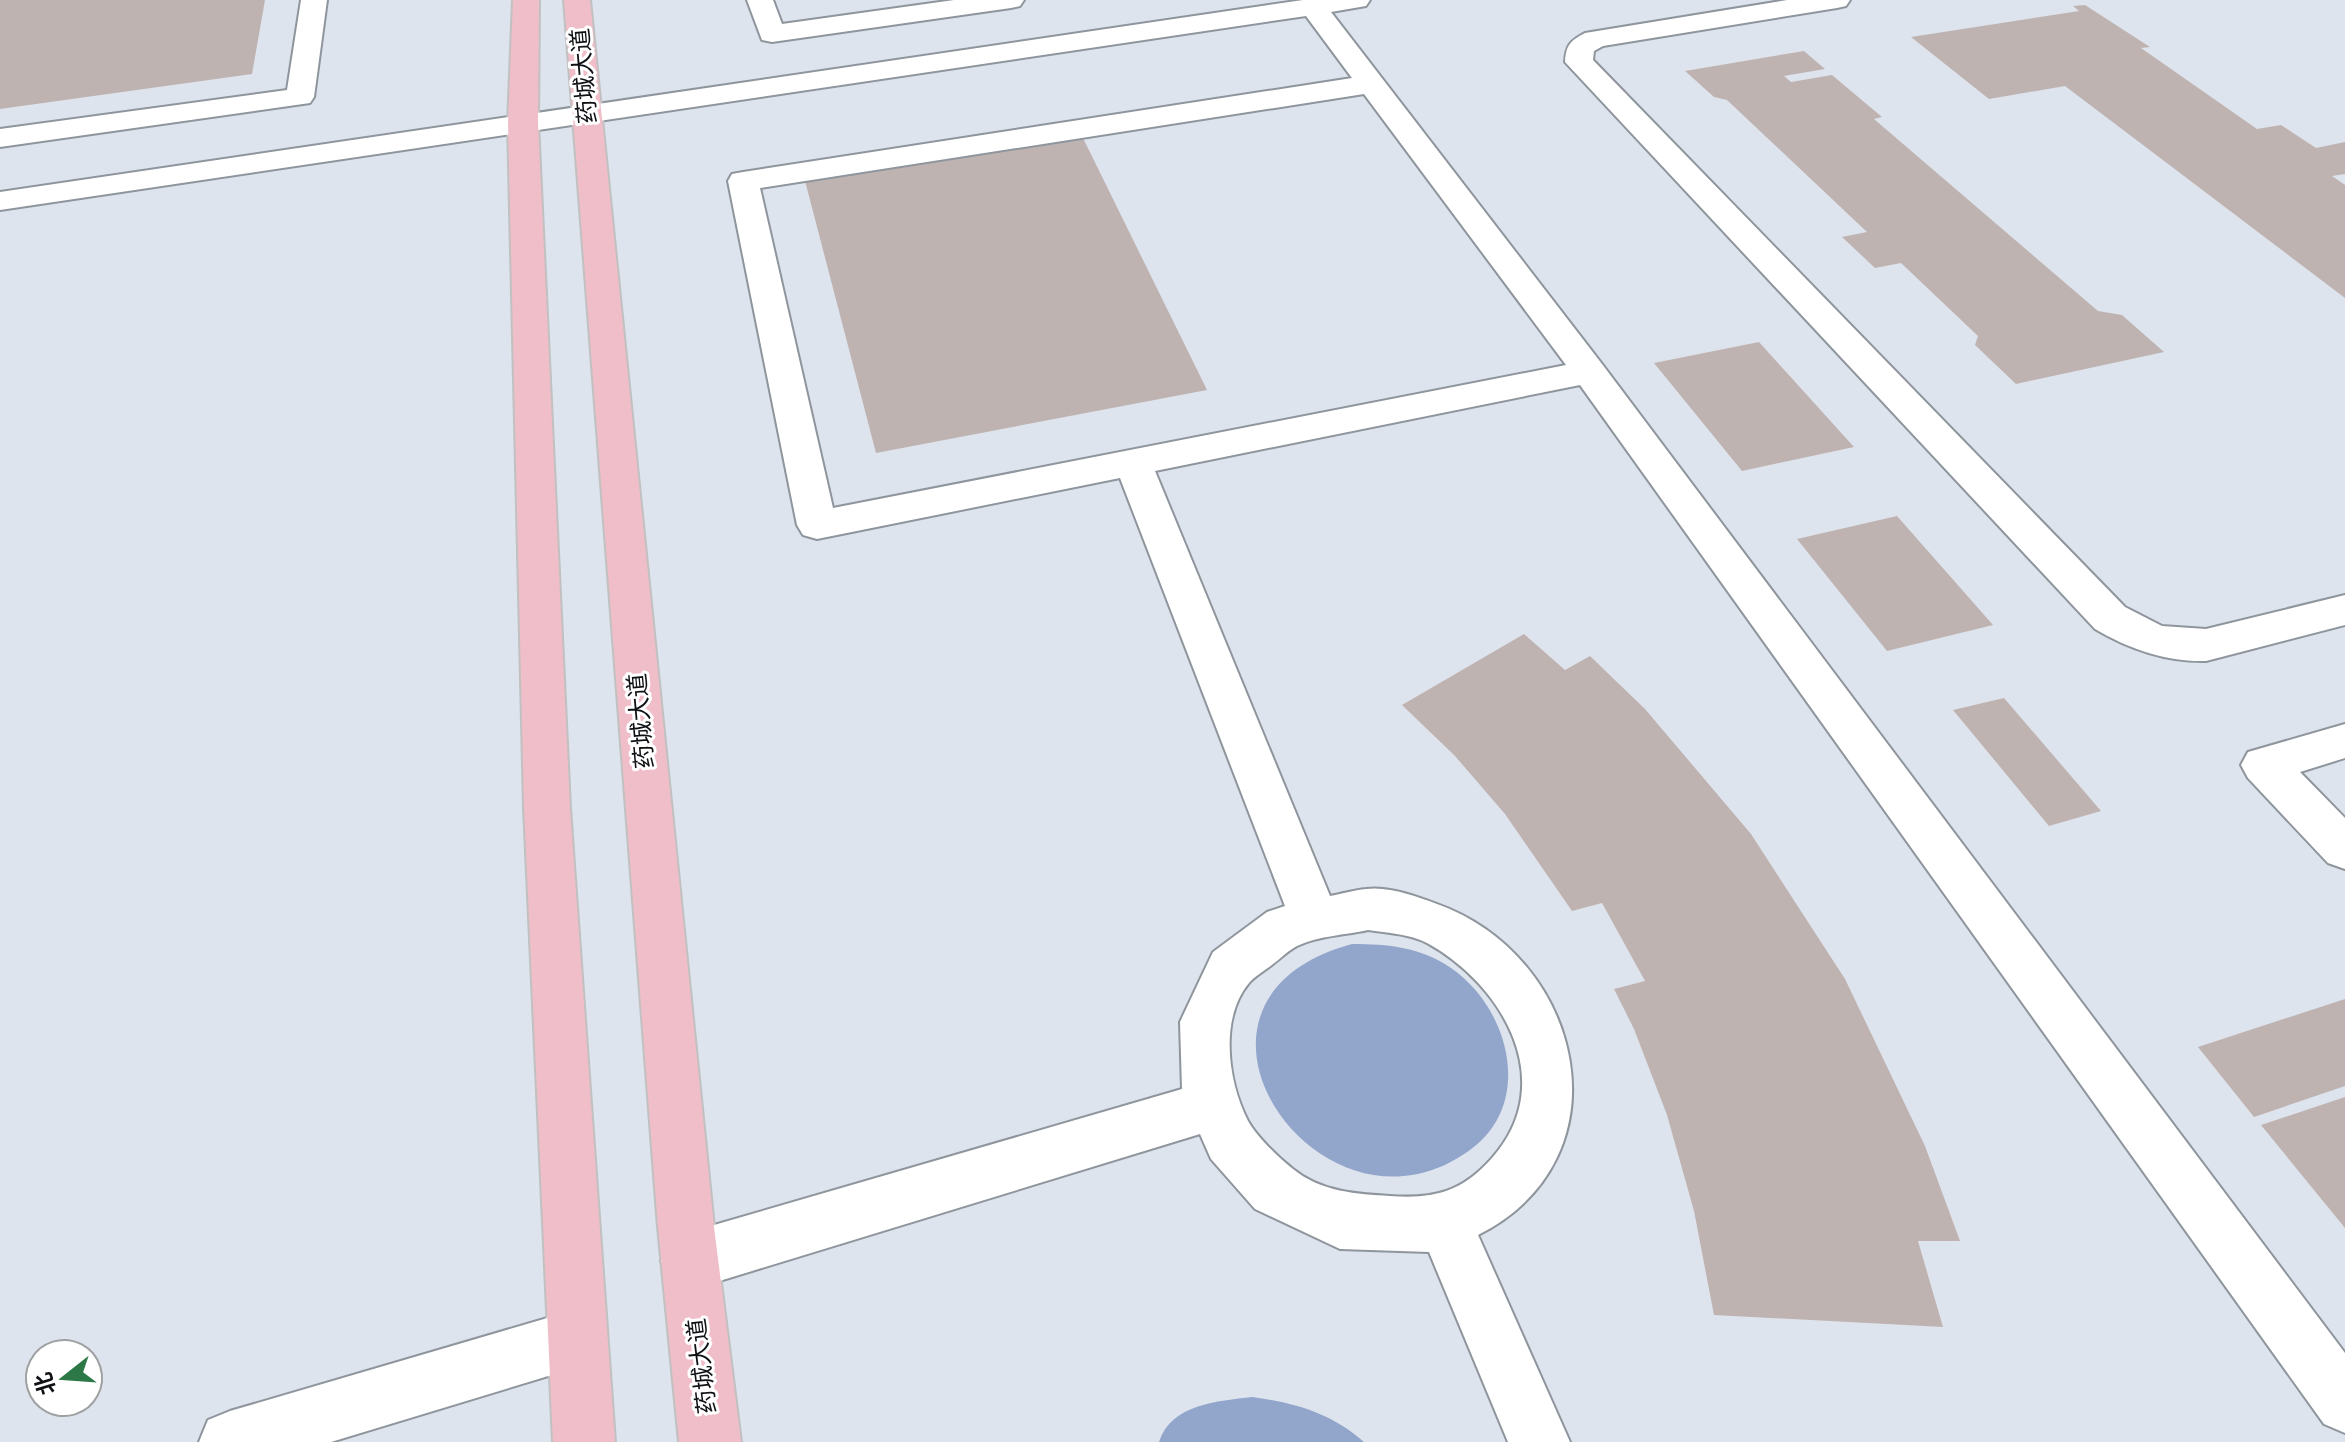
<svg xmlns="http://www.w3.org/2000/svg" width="2345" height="1442" viewBox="0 0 2345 1442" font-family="'Exo 2','Noto Sans SC',sans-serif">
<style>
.water{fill:#92a5cb}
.building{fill:#bfb3b1}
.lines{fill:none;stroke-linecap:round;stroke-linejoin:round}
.minor-casing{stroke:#8e959c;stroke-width:4}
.major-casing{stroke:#c1c1c2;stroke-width:4}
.minor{fill:#fff;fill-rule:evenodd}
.major{fill:#f0bec8;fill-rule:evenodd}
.labels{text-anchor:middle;stroke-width:6;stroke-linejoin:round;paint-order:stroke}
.street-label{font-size:24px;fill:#0f1114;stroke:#fff}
</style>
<rect width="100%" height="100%" fill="#dee4ed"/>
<g class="water">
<path d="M1352 944C1388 944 1421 947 1451 968 1507 1006 1534 1098 1475 1146 1327 1265 1138 1002 1352 944Z"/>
<path d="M1252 1397C1295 1403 1331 1413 1364 1442H1159C1171 1404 1218 1401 1252 1397Z"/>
</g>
<g class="building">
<polygon points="0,0 265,0 252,74 0,109"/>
<polygon points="2085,5 2150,47 2141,48 2257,129 2281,125 2316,148 2345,142 2345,174 2332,176 2345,185 2345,298 2065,86 1989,99 1911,37 2079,11 2073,6"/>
<polygon points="1804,51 1825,69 1784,76 1791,82 1832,75 1882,117 1874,119 2098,311 2122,315 2164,352 2016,384 1975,345 1978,336 1901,263 1875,268 1842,237 1867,232 1727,100 1714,97 1685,71"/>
<polygon points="1081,134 1207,390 876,453 804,177"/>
<polygon points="1759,342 1854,447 1742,471 1654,363"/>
<polygon points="1897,516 1993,625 1887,651 1797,539"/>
<polygon points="1524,634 1565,670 1590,656 1645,709 1751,834 1845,979 1925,1146 1960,1241 1918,1241 1943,1327 1714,1315 1694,1211 1667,1115 1634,1029 1614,989 1645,981 1602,903 1572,911 1505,814 1455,756 1402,705"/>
<polygon points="2004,698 2101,811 2049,826 1953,710"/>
<polygon points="2345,999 2345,1086 2254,1117 2198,1047"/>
<polygon points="2345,1097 2345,1228 2261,1125"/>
</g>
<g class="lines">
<defs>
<g id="minor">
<polygon points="301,0 327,0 314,97 310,103 0,147 0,129 287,90"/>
<polygon points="747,0 773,0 782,24 954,0 1024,0 1020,6 1011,8 772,42 762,40"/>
<path d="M1303 0H1370L1366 6 1331 12 1602 364 2345 1353V1433L2324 1424 1580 385 1155 471 1330 896C1341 894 1354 890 1366 889 1388 886 1416 896 1437 904 1583 956 1631 1158 1478 1235L1570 1442H1508L1429 1252 1340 1249 1255 1209 1211 1159 1200 1134 690 1290 670 1281 661 1261 670 1241 690 1232 1182 1089 1180 1022 1213 952 1267 912 1285 906 1120 478 817 539 803 535 797 525 728 181 732 174 743 172 1352 78 1306 16 0 210V192ZM1364 94 1566 365 833 508 760 188ZM1368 930C1387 933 1410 934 1427 943 1502 984 1560 1082 1492 1158 1462 1192 1434 1199 1390 1196 1357 1194 1321 1192 1293 1169 1279 1158 1257 1137 1248 1121 1228 1082 1219 1019 1249 983 1255 976 1266 970 1273 964 1281 958 1289 950 1297 946 1317 936 1346 935 1368 930Z"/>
<path d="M1787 0H1850L1846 6 1837 8 1603 46 1594 51 1593 60 2125 607 2162 626 2206 629 2345 595V625L2206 661C2166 662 2129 649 2095 629L1565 62C1566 45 1570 41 1585 33Z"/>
<polygon points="2345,724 2345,758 2300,772 2345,818 2345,869 2328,863 2248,778 2241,765 2248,752"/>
<polygon points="578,1309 599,1317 607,1338 599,1359 578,1367 331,1442 199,1442 208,1420 230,1411"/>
</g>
<g id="major">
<polygon points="513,0 539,0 538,123 570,808 615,1442 553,1442 524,808 508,123"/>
<polygon points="564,0 590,0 714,1227 741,1442 679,1442 658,1227"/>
</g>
</defs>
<use href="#minor" class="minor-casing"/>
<use href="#major" class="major-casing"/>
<use href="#minor" class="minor"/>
<use href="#major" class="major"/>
</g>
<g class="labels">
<g class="street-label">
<text transform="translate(584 76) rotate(-95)" y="8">药城大道</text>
<text transform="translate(641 721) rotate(-95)" y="8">药城大道</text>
<text transform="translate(702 1366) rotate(-97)" y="8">药城大道</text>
</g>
</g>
<g transform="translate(64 1378) rotate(253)"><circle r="38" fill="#ffffff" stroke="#9fa0a1" stroke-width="2"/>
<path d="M0-6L14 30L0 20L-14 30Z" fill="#2d7847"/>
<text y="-12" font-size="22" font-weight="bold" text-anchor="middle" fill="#0f1114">北</text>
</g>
</svg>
